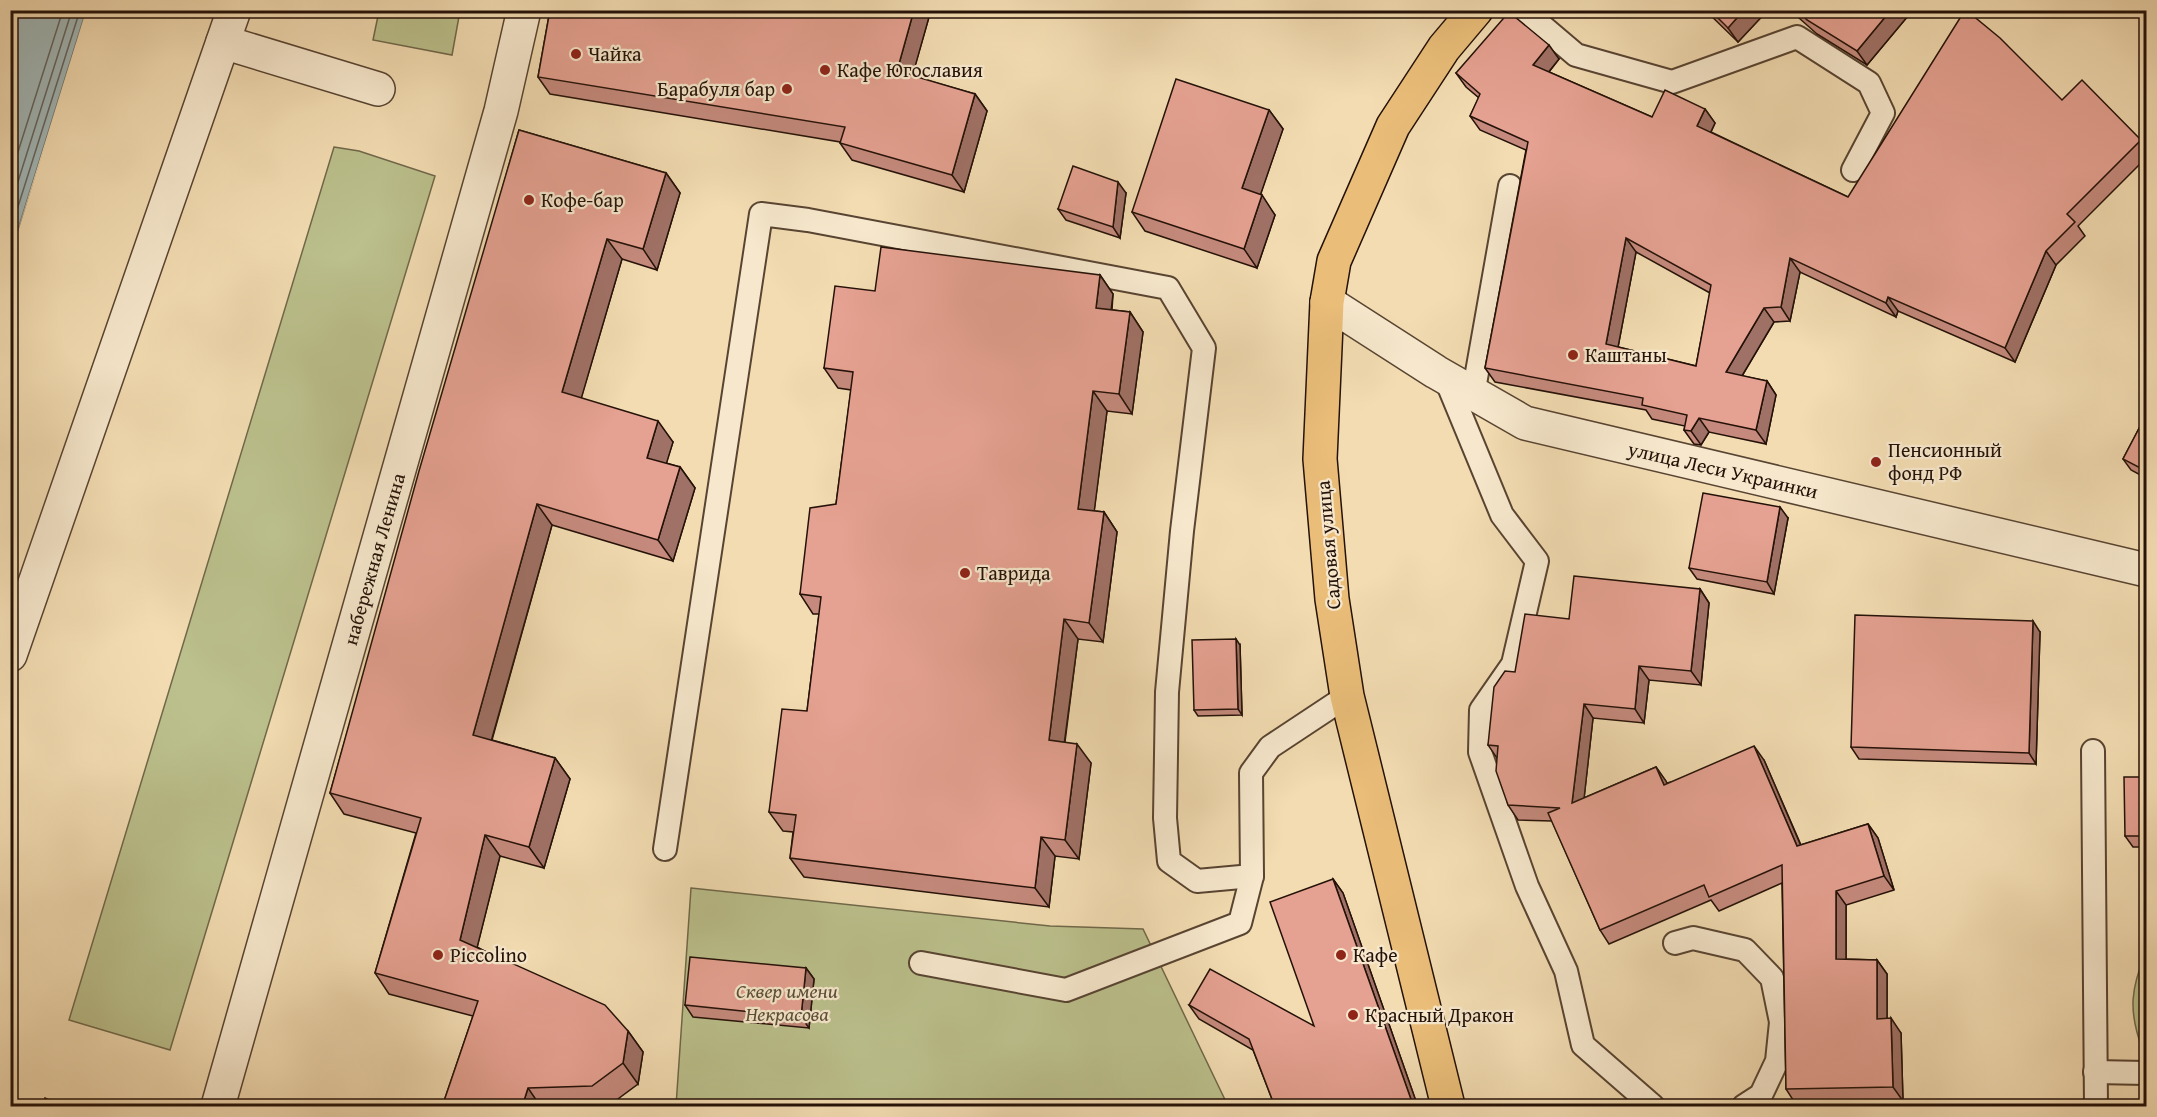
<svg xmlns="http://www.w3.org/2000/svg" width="2157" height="1117" viewBox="0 0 2157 1117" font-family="'Gentium Book Plus',serif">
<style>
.green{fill:#bbc08c;stroke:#70684a;stroke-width:1.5}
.water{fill:#a1b8b9;stroke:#6f7572;stroke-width:1.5}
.pier{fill:#f3dcb2}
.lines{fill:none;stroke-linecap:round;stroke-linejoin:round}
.shore{stroke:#626460;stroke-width:1.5}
.lane-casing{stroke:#584432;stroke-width:26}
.street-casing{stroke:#584432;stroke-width:36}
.primary-casing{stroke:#241108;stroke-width:36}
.lane{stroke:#f7e8cd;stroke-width:22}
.street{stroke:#f7e8cd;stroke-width:33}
.primary{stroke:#eabe79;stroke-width:33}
.wall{fill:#c58a7d;stroke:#241108;stroke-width:1.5;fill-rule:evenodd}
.shaded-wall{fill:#a07166;stroke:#241108;stroke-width:1.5}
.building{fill:#e5a191;stroke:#241108;stroke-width:1.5;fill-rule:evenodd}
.poi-dot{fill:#8f2418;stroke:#f7e8cd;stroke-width:2}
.labels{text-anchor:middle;stroke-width:4.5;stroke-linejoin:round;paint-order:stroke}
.poi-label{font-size:20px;fill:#241108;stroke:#f7e8cd;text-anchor:start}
.street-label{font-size:20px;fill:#241108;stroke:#f7e8cd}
.park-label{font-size:20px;font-style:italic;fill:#594e36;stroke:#f7e8cd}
</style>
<rect width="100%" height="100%" fill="#f3dcb2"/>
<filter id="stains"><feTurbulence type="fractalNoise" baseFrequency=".00333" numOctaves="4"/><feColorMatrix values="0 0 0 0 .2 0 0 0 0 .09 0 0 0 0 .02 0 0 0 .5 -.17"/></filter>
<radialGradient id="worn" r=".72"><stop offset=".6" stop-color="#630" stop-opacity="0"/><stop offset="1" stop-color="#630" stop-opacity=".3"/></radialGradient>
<g class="green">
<polygon points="379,11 460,11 452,55 373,40"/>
<polygon points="334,147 359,151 435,176 170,1050 69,1020"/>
<polygon points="691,888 1050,926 1143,929 1228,1106 676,1106"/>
<path d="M2146 952V1050L2142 1048C2128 1010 2131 988 2146 952Z"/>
</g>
<polygon class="water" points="11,11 86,11 11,252"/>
<polygon class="pier" points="86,11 89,11 10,255 11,252"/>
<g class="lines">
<g class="shore">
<polyline points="10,177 63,10"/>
<polyline points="10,207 72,10"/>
<polyline points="10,232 80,10"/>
</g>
<defs>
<g id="lane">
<polyline points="1523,10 1576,55 1672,82 1797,37 1869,83 1883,113 1853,170"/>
<polyline points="1445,377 1502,515 1537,561 1513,664 1481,710 1480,752 1527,886 1566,971 1583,1045 1653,1106"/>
<polyline points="1473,395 1510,186"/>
<polyline points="2093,751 2096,1106"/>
<polyline points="665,849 761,214 808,220 1168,288 1204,348 1182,531 1167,692 1165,818 1169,861 1197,881 1252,876"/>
<polyline points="1675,943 1693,938 1745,950 1772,978 1781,1022 1777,1061 1761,1095 1744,1106"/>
<polyline points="921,963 1066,990 1240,923 1252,876 1251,773 1270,747 1347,696"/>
<polyline points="2095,1072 2146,1073"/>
</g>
<g id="street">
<polyline points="223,42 378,89"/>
<polyline points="1327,302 1436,372 1525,423 2146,570"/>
<polyline points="10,655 234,10"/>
<polyline points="218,1106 501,111 524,10"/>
</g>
<polyline id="primary" points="1448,1106 1347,696 1332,599 1320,459 1327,302 1334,261 1393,126 1444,48 1476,10"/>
</defs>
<use href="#lane" class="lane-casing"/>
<use href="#street" class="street-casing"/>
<use href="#primary" class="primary-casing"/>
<use href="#lane" class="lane"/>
<use href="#street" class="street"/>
<use href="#primary" class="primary"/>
</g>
<g class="wall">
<polygon points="550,10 931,10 912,76 975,94 987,111 964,192 852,160 840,143 840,142 550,94 538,77"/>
<polygon points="1607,10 1689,10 1609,14"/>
<polygon points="1705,10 1768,10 1738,42"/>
<polygon points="1790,10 1913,10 1867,65 1817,34"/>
<path d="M1559 59 1549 72 1652 117 1705 109 1715 123 1711 132 1848 197 2062 100 2141 140 2146 148V158L2078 226 2085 236 2056 265 2015 362 1898 311 1896 317 1800 272 1790 321 1774 322 1742 376 1767 381 1776 395 1766 444 1709 432 1701 445 1694 444 1684 430 1685 426 1652 419 1646 410 1495 382 1485 368 1526 150 1480 130 1470 116 1479 98 1466 87 1456 73ZM1636 252 1710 293 1696 366 1618 347Z"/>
<polygon points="1269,110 1283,129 1260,195 1275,215 1257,268 1145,231 1132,212"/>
<polygon points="519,130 666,173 680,193 657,270 622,259 581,398 673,442 666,463 680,467 695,488 673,561 552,525 492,740 555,758 570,779 544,868 500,856 477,947 628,1031 643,1052 638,1084 607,1107 442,1107 473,1016 389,994 375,973 416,833 344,814 330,793"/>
<polygon points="1126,193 1120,238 1066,220 1058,209"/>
<polygon points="1100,275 1113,294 1112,310 1130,312 1143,332 1132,414 1107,411 1094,511 1104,512 1117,532 1103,642 1078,639 1065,742 1091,763 1079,859 1055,856 1049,907 804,877 790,858 793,832 783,831 769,812 807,711 819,614 813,614 800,594 836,504 851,390 838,388 824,368"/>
<polygon points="2146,415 2146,478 2131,470 2123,459"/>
<polygon points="1788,518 1774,594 1697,579 1689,568"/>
<polygon points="1700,589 1709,603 1701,685 1649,680 1644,723 1593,718 1584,798 1656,767 1667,783 1764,760 1801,845 1868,824 1878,838 1894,890 1846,905 1846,959 1877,960 1887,974 1887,1019 1901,1033 1903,1101 1795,1103 1786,1089 1782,883 1719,911 1711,900 1609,944 1600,930 1552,821 1518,820 1508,805 1497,758 1488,745 1515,672 1569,619"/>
<polygon points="2040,632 2036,764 1859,759 1851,747"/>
<polygon points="1240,645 1242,715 1198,716 1194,710"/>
<polygon points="2146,777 2146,847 2133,847 2125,836"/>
<polygon points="1333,879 1343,893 1418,1107 1275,1107 1253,1050 1199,1019 1189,1005 1314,1026"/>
<polygon points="806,968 814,979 809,1028 693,1017 685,1005"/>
</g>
<g class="shaded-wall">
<polygon points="914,10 931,10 909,88 897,71"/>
<polygon points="1744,10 1768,10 1738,42 1728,28"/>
<polygon points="1891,10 1913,10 1867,65 1857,51"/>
<polygon points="1549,45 1559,59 1543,79 1533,65"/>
<polygon points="975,94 987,111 964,192 952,175"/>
<polygon points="1705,109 1715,123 1707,140 1697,126"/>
<polygon points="1269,110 1283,129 1256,208 1242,188"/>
<polygon points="666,173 680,193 657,270 643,249"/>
<polygon points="1118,182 1126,193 1120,238 1113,227"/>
<polygon points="1262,195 1275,215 1257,268 1244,249"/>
<polygon points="1626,238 1636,252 1616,358 1606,344"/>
<polygon points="607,239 622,259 577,413 562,392"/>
<polygon points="2046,251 2056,265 2015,362 2005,348"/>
<polygon points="1790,258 1800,272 1790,321 1781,307"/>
<polygon points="1100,275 1113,294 1109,328 1096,308"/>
<polygon points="1888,297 1898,311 1896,317 1886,303"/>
<polygon points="1764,308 1774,322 1736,386 1726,372"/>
<polygon points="1130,312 1143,332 1132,414 1119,394"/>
<polygon points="1767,381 1776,395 1766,444 1756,430"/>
<polygon points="1093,391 1107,411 1092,529 1078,509"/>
<polygon points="1699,418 1709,432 1701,445 1691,431"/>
<polygon points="658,421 673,442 662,478 647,458"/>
<polygon points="680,467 695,488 673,561 658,540"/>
<polygon points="537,504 552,525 487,756 473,735"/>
<polygon points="1780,507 1788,518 1774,594 1767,582"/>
<polygon points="1104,512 1117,532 1103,642 1089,623"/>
<polygon points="1700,589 1709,603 1701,685 1691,671"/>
<polygon points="1064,619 1078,639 1062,760 1049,740"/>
<polygon points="2033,621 2040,632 2036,764 2029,753"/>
<polygon points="1236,639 1240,645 1242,715 1238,709"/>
<polygon points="1639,666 1649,680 1644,723 1635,709"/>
<polygon points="1584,704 1593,718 1582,817 1572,803"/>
<polygon points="1077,744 1091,763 1079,859 1065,840"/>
<polygon points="1754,746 1764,760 1807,860 1797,846"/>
<polygon points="555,758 570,779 544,868 529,847"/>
<polygon points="1656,767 1666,781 1673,799 1664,785"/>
<polygon points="1868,824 1878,838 1894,890 1884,876"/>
<polygon points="485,835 500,856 474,960 460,940"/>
<polygon points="1041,837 1055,856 1049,907 1035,888"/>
<polygon points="1333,879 1343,893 1418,1107 1414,1107 1413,1105"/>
<polygon points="1836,891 1846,905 1846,973 1836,959"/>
<polygon points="1877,960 1887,974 1887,1033 1877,1019"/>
<polygon points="806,968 814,979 809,1028 801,1017"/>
<polygon points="1891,1018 1901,1033 1903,1101 1893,1087"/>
<polygon points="628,1031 643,1052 638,1084 623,1063"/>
<polygon points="528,1088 541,1107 522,1107"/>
</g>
<g class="building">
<polygon points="550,10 914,10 897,71 975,94 952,175 840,143 845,127 538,77"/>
<polygon points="1710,10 1744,10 1728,28"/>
<polygon points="1797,10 1891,10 1857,51 1807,20"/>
<path d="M1965 10H1966L2000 38 2062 100 2082 80 2141 140 2067 214 2075 222 2046 251 2005 348 1888 297 1886 303 1790 258 1781 307 1764 308 1726 372 1767 381 1756 430 1699 418 1691 431 1684 430 1687 415 1642 405 1643 398 1485 368 1528 142 1470 116 1480 94 1456 73 1509 12 1549 45 1533 65 1652 117 1665 90 1705 109 1697 126 1848 197ZM1626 238 1711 285 1696 366 1606 344Z"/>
<polygon points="1176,79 1269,110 1242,188 1262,195 1244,249 1132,212"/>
<polygon points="519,130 666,173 643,249 607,239 562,392 658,421 647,458 680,467 658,540 537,504 473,735 555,758 529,847 485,835 460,940 605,1005 628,1031 623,1063 592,1086 528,1088 522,1107 442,1107 478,1001 375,973 421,818 330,793 419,471"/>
<polygon points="1073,166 1118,182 1113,227 1058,209"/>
<polygon points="881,247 1100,275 1096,308 1130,312 1119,394 1093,391 1078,509 1104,512 1089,623 1064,619 1049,740 1077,744 1065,840 1041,837 1035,888 790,858 796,815 769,812 782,709 807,711 821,597 800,594 810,508 836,504 853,372 824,368 835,286 875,291"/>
<polygon points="2146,415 2146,471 2123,459"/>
<polygon points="1703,493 1780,507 1767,582 1689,568"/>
<polygon points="1574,576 1700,589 1691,671 1639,666 1635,709 1584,704 1572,803 1656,767 1664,785 1754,746 1797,846 1868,824 1884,876 1836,891 1836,959 1877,960 1877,1019 1891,1018 1893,1087 1786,1089 1782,865 1709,897 1704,885 1600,930 1548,813 1560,808 1508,805 1496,771 1498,746 1488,745 1494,687 1505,671 1515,672 1525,614 1569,619"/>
<polygon points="1855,615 2033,621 2029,753 1851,747"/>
<polygon points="1236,639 1238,709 1194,710 1192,640"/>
<polygon points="2124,777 2146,777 2146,836 2125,836"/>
<polygon points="1333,879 1413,1105 1410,1107 1275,1107 1249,1039 1189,1005 1210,969 1314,1026 1270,902"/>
<polygon points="690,957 806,968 801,1017 685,1005"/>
<polygon points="45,1098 63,1107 42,1107"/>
</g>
<g class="poi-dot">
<circle cx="576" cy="54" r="6"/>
<circle cx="825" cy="70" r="6"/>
<circle cx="787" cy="89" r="6"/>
<circle cx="529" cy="200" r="6"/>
<circle cx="1573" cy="355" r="6"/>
<circle cx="1876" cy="462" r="6"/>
<circle cx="965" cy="573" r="6"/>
<circle cx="438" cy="955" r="6"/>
<circle cx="1341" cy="955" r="6"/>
<circle cx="1353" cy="1015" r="6"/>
</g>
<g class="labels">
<g class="poi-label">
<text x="588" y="61">Чайка</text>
<text x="837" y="77">Кафе Югославия</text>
<text x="775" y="96" text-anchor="end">Барабуля бар</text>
<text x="541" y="207">Кофе-бар</text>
<text x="1585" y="362">Каштаны</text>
<text x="1888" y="457">Пенсионный<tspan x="1888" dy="23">фонд РФ</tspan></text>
<text x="977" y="580">Таврида</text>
<text x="450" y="962">Piccolino</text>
<text x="1353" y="962">Кафе</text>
<text x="1365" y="1022">Красный Дракон</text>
</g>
<g class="street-label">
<text transform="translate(1723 470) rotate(13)" y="7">улица Леси Украинки</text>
<text transform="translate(1328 545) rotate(-95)" y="7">Садовая улица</text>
<text transform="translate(374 559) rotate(-74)" y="7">набережная Ленина</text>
</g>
<g class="park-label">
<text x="787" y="998">Сквер имени<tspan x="787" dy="23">Некрасова</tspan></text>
</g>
</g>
<rect width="2157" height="1117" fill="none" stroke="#f3dcb2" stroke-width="36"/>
<rect x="12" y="12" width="2133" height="1093" fill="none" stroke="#241108" stroke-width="3"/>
<rect x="18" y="18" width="2121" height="1081" fill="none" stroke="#241108" stroke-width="1.5"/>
<rect width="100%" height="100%" filter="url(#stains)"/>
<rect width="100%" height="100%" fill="url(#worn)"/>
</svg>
